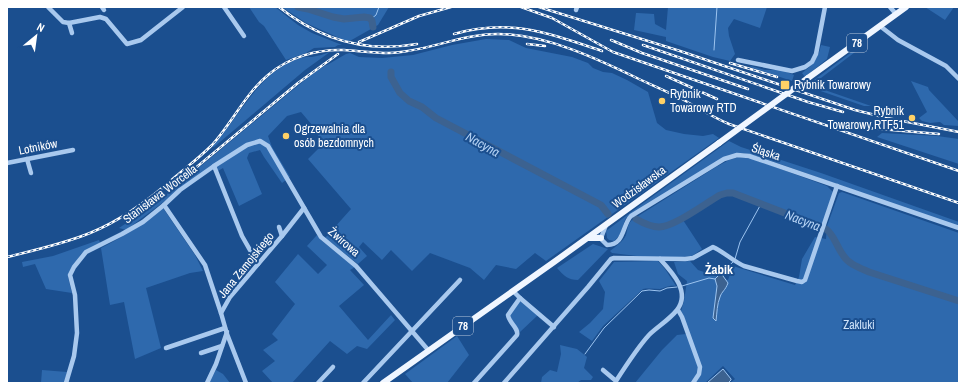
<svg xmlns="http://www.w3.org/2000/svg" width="966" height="390" viewBox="0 0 966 390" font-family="'Archivo Narrow',sans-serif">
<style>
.green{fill:#2e69ad}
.water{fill:#3c6290;stroke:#9cc4f0}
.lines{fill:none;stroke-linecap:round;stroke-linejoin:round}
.stream{stroke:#9cc4f0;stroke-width:1}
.river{stroke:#3c6290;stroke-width:7}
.minor{stroke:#a9c9ee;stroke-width:4.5}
.major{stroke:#f0f6ff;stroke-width:6}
.rail-casing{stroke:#fff;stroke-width:2.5}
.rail{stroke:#1b4f8f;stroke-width:1;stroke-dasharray:3;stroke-linecap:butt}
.major-bridge{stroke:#f0f6ff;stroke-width:6}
.poi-dot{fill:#ffd166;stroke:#1b4f8f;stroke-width:1.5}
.labels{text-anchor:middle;stroke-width:4;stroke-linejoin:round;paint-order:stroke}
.shield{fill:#1b4f8f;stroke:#bbcadd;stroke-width:1}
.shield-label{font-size:11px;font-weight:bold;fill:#fff}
.poi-label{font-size:12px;fill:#fff;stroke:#1b4f8f;text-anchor:start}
.street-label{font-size:12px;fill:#fff;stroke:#1b4f8f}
.park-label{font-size:12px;fill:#cfe3fa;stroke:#1b4f8f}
.water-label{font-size:13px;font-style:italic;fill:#b5d3f5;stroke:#1b4f8f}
.neighbourhood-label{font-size:13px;font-weight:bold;fill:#fff;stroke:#1b4f8f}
</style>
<rect width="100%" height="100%" fill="#1b4f8f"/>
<g class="green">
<polygon points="249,7 275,7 298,25 312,33 342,45 338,45 335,47 314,48 306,53 286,60 264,26 259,22"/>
<polygon points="282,7 389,7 378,25 348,42 306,23"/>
<polygon points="668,7 767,7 760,28 734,19 728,28 729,36 735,54 730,61 713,57 666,41 666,37 634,30 636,13 638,13 654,14 655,24 666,30"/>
<polygon points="925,7 954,7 945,20"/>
<polygon points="486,39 509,40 526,48 572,57 588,63 593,68 603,72 612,73 627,80 648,92 657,123 666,130 684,134 703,136 713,134 719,138 546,261 535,253 516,269 496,265 484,280 470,268 430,253 412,271 391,250 382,260 363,242 359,247 367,256 358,264 325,238 351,209 308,159 323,144 312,125 301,112 287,116 268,136 272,147 290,177 282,183 264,157 260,150 249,153 247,158 262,194 239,206 223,168 218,171 213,165 126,230 119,228 155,204 312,74 326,65 327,65 346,54 350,53 359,57 382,58 413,55 452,45"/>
<polygon points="865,42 866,43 863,46 821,78 819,88 871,106 864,106 806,86"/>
<path d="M821 45 830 47 827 59 805 77 802 73C813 65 818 59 821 45Z"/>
<path d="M330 52 305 70 214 147 212 146C240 117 257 74 297 59 303 57 307 57 312 57 318 56 324 54 330 52Z"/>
<polygon points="751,66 765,70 782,70 794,75 792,81 750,67"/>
<polygon points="911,81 928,87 929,90 959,122 959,126 944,125 940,122 930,123 922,121 919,118 927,112"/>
<polygon points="882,133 937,136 959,139 959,164 877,137"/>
<path d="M729 141 741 147 821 173 959 222V227L763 158 743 153 729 155 626 218C622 226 622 235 614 241L609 240 607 238 606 231 642 204Z"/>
<polygon points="739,157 753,159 827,186 833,192 822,225 801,218 801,220 732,193 725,195 669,226 651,225 635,218 716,167 729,160"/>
<polygon points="842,192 959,233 959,383 730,383 735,379 723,366 705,383 635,383 662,350 677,335 686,334 689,331 681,311 684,301 687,281 678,274 674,262 690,261 698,270 728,280 733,266 795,285 799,277 802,259 815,237 826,239 827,226 839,193"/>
<path d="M163 208 195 255 203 271 190 273 146 288 161 348 135 359 124 302 110 305 101 248C125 236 142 225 163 208Z"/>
<path d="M632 220C653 227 663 234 683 220L702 249 692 256 682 257 653 258 612 253 610 251C616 246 623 242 626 235 628 229 627 225 632 220Z"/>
<polygon points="317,235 321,240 355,267 350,270 364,285 339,306 368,340 391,315 395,320 367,349 357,346 347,354 330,341 292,383 273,383 262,371 275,361 263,350 278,340 272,334 295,304 275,282 298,254 318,274 327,265 307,246"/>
<polygon points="99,240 100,243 81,254 68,277 72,293 46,289 35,264 23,267 22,262 53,256"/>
<path d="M593 244 608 249 578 280C568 280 564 276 557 268Z"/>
<path d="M658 261 665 269 676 286C667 285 666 288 660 289 654 289 649 288 643 289L603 326 592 341 579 332 590 323 603 309 605 292 599 281 614 262Z"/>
<polygon points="520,300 538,315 520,332 509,318 509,315"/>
<polygon points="457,336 469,355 447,383 413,383 405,374"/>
<polygon points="560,345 577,349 587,357 584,368 593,377 591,380 581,380 577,383 541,383 542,377 550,370 557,372 561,354"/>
<polygon points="42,370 67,372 64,383 41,383"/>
<polygon points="216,370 223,374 230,383 208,383"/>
</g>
<g class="water">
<path d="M723 271V276L728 283C725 291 722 291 720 297 717 304 717 313 716 321L713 318 717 286 715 279Z"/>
<polygon points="723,369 731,379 731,380 728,383 707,383"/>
</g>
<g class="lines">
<g class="stream">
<polyline points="371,19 376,15 379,7"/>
<polyline points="714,50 717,7"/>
<polyline points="735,259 740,242 761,204"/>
<polyline points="723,271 733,262"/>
<polyline points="682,286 709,278 715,279"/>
<polyline points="585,354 604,328 642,291 649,290 660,291 667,288 677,287"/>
</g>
<g class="river">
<polyline points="298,7 308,9 333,17 344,19 364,17 370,18 372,21 373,27"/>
<polyline points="391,72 391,77 400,93 409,101 422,107 436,118 601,205 608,214"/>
<path d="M636 219C643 223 651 227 659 227 674 227 706 203 720 195L727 193H733L826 229C834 235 837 247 843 255 848 264 860 268 869 272L959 301"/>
</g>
<g class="minor">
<polyline points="48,7 63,22 69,23 100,17 106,19 127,44 141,40 183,7"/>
<polyline points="102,7 104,10"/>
<polyline points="224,7 244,36"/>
<polyline points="890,7 896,14"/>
<polyline points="576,10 577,7"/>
<polyline points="69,23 72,33"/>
<polyline points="880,26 898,40 946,66 959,79"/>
<polyline points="738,60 792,71 805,67 812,62 816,54 825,7"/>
<polyline points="27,159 31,173"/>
<polyline points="7,163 73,150"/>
<polyline points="214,166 242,236 258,264"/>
<polyline points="164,205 205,265 221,313"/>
<polyline points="279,227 282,236"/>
<path d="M599 237 607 245C625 245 622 225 631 216L724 159 737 155 749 156 959 228"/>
<polyline points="601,238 606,225"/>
<polyline points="513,291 520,298 554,327"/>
<polyline points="678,310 682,317 700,367 699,374 693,383"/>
<polyline points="166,348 225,328"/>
<polyline points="201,353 222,346"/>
<path d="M603 370 616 381C625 367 638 347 649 335 657 327 669 320 677 310 691 292 672 272 660 259"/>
<polyline points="66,383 74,356 77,333 75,295 70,275 74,267 86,252 122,234 143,222 164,205 180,190 214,166 247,145 260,141 268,146 321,237 356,266 429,351"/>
<polyline points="207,383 216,364 227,332"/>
<polyline points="246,383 227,334 221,313 230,297 282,236 304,208"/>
<polyline points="318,383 333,367"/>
<polyline points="363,383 460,280"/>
<path d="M474 383 517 335C519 328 509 323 508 315L520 298"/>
<path d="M504 383 588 287 611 259 614 258 685 259 693 258 713 247C724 252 733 261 744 266L797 281 802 282 805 280 837 186"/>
</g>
<g class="major">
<polyline points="808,78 906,7"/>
<polyline points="588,238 601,238"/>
<polyline points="383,383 554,262 719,143"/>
</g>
<defs>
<g id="rail">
<path d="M279 7C319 39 366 53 417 44"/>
<polyline points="521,7 552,18 613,52 959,171"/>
<polyline points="539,7 680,51 855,110 887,118 959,132"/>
<path d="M454 34C510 18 548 33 602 51"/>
<polyline points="611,40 642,53 748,89"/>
<polyline points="359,42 419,16 451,7"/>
<polyline points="527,44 545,46"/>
<polyline points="643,45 808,102 843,112"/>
<polyline points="730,63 777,77"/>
<polyline points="666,76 717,99"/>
<polyline points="845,126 939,134"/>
<polyline points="187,175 298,83 338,54"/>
<path d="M7 257C35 250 63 244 90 233 122 220 149 200 175 177 187 167 200 157 212 145 232 123 245 94 268 75 289 57 317 49 344 50 359 51 374 53 389 53 426 52 460 34 498 34 545 34 598 59 641 80 654 86 668 92 682 99 697 107 712 117 729 124L959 203"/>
</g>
</defs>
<use href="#rail" class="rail-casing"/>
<use href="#rail" class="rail"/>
<polyline class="major-bridge" points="719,143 808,78"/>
</g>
<g class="poi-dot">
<rect x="780" y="80" width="10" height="10" rx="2"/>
<circle cx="662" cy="101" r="4"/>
<circle cx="912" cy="118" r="4"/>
<circle cx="286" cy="136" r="4"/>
</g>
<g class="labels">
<g class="shield">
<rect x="847" y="34" width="20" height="18" rx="3"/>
<rect x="453" y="317" width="20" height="18" rx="3"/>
</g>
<g class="shield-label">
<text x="857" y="47">78</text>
<text x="463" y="330">78</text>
</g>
<g class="poi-label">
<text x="794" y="89">Rybnik Towarowy</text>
<text x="670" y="98">Rybnik<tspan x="670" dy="14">Towarowy RTD</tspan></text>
<text x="904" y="115" text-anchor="end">Rybnik<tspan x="904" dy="14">Towarowy RTF51</tspan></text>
<text x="294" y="133">Ogrzewalnia dla<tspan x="294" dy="14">osób bezdomnych</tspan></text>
</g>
<g class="street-label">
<text transform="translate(38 147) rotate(-11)" y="4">Lotników</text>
<text transform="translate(766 152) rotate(18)" y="4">Śląska</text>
<text transform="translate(639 187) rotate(-36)" y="4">Wodzisławska</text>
<text transform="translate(160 194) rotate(-37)" y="4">Stanisława Worcella</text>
<text transform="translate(344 242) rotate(41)" y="4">Żwirowa</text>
<text transform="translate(246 265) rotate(-51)" y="4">Jana Zamojskiego</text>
</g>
<g class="park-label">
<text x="859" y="329">Zakluki</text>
</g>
<g class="water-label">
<text transform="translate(483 144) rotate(29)" y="5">Nacyna</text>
<text transform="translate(803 220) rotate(21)" y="5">Nacyna</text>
</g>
<g class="neighbourhood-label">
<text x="719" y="274">Żabik</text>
</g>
</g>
<rect width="966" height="390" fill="none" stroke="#ffffff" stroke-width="16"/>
<g transform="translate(36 36) rotate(29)" stroke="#1b4f8f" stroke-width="3" paint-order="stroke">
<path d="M0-3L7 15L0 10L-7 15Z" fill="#ffffff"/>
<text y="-6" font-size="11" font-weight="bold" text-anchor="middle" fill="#ffffff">N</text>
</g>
</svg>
